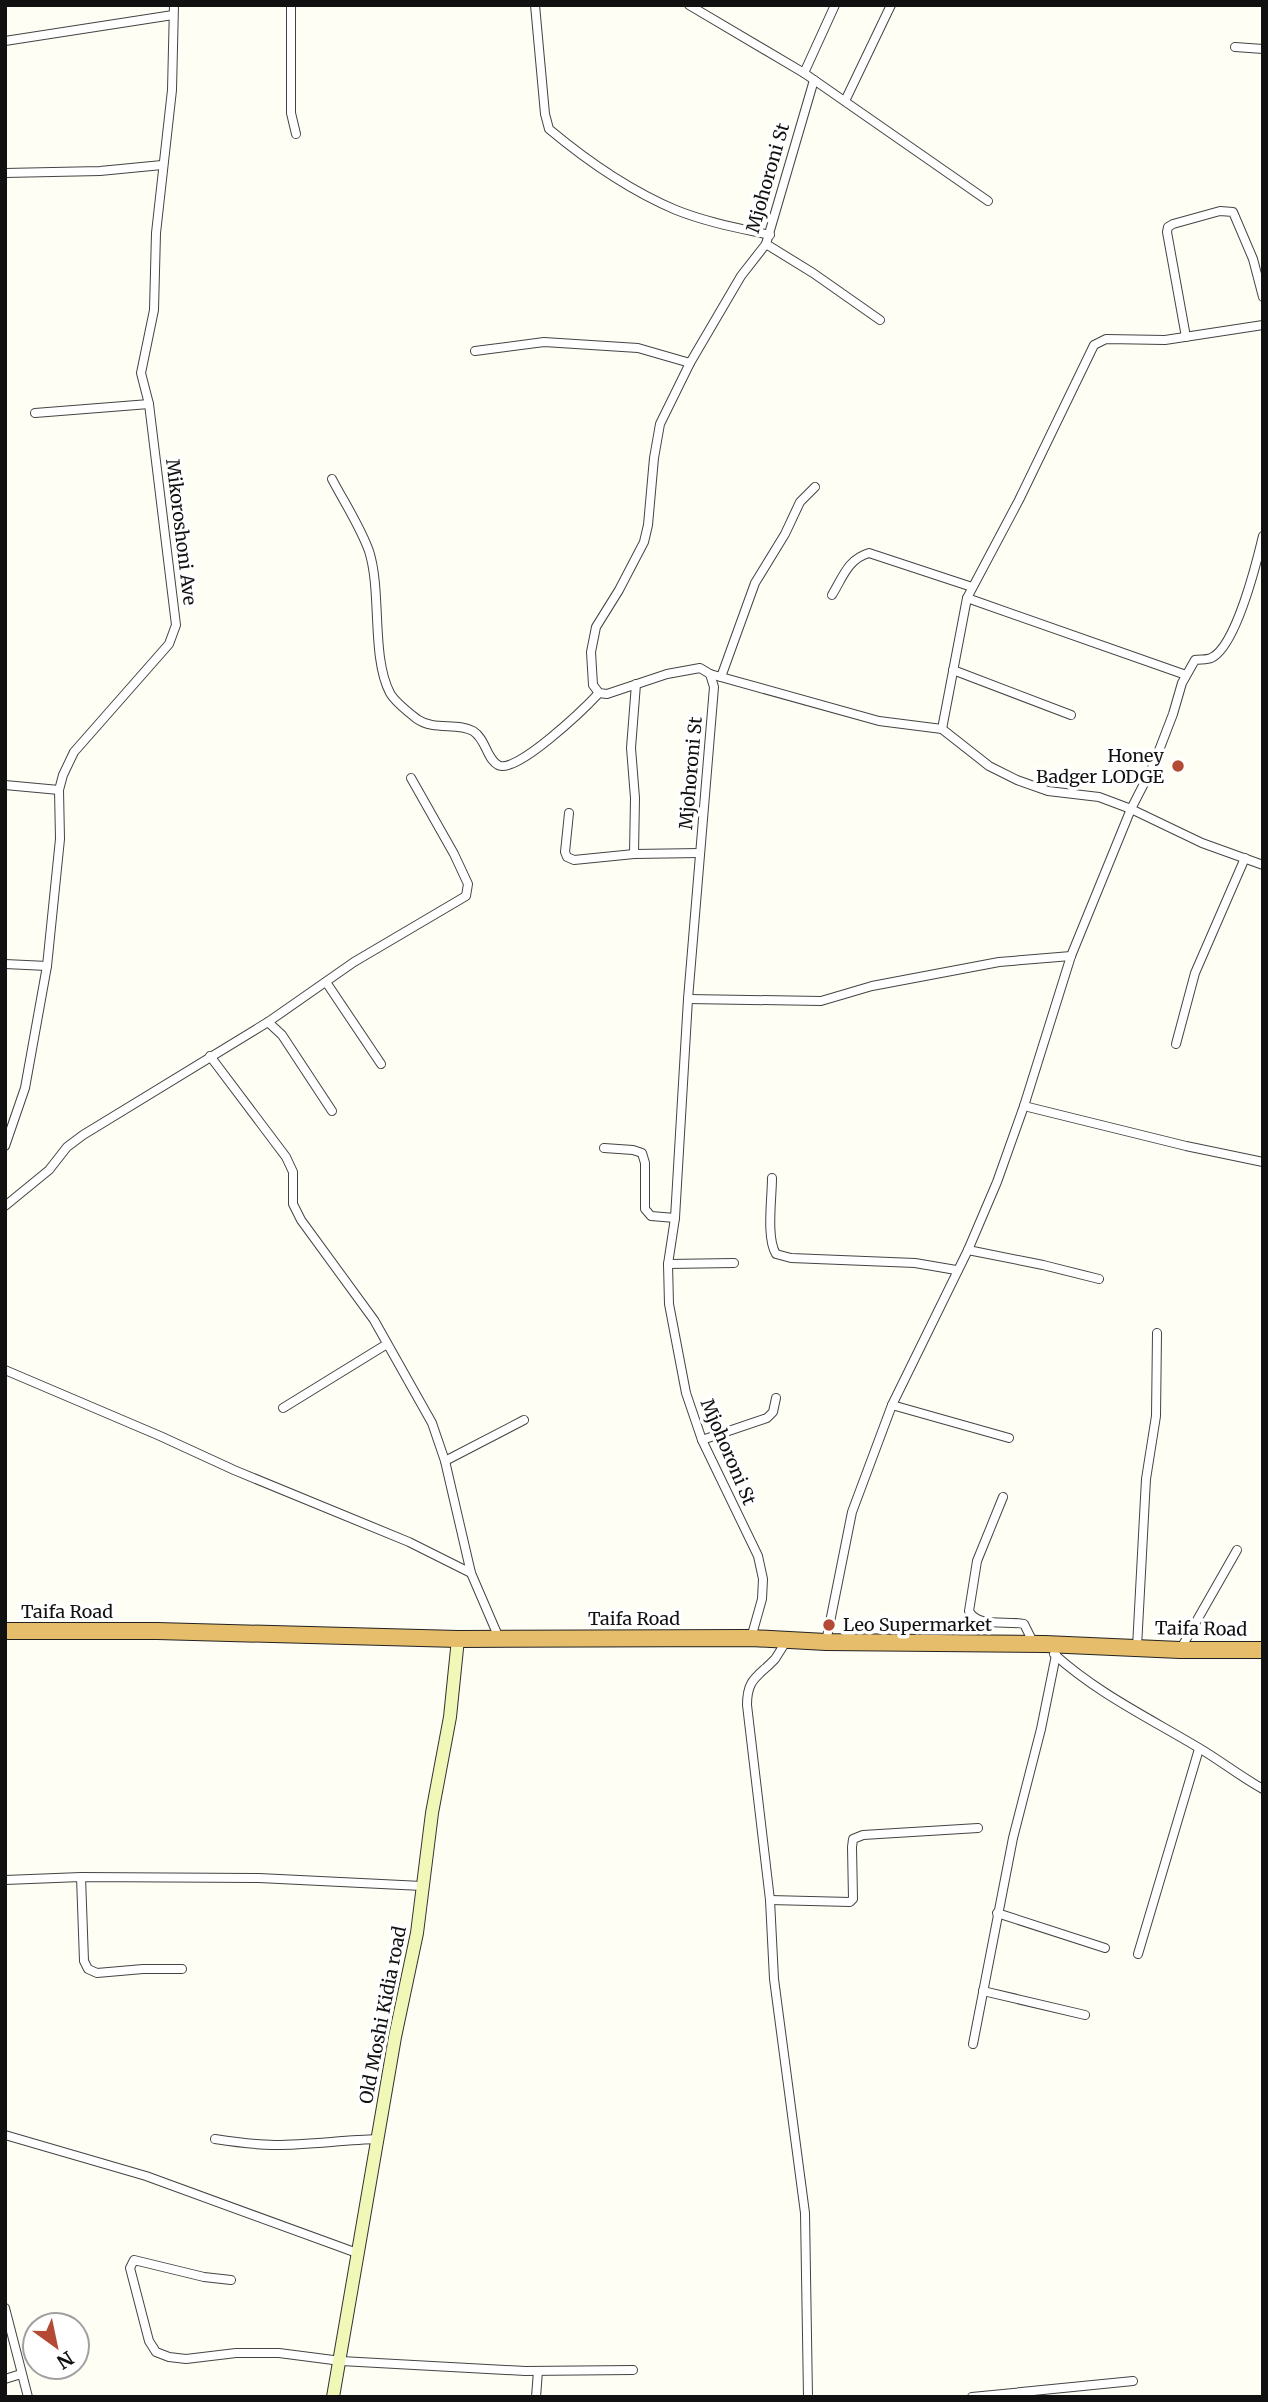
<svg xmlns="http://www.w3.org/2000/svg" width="1268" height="2402" viewBox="0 0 1268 2402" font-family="Merriweather,serif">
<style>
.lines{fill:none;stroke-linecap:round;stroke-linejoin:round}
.street-casing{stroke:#444;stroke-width:10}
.secondary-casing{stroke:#333;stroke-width:14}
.highway-casing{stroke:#222;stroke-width:18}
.street{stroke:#fff;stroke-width:8}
.secondary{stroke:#f1f7b7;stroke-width:12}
.highway{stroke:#e6bd6b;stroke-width:16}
.poi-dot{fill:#b44a35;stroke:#fff;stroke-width:2.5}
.labels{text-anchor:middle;stroke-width:7;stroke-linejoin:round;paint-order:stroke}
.street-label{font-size:18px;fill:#111;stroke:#fff}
.poi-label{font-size:18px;fill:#111;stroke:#fff;text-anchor:end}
</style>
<rect width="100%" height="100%" fill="#fefef5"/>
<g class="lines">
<defs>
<g id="street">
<polyline points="291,5 291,113 296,134"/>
<path d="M535 5 545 114 549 129C586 160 631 191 676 210 706 222 738 228 770 235"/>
<polyline points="689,5 804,73 988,201"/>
<polyline points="5,41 173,15"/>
<polyline points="1235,47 1263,49"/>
<polyline points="804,73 835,5"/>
<polyline points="845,101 891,5"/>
<polyline points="5,173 100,171 162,165"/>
<polyline points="766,244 813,273 880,320"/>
<polyline points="1186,337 1167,232 1168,227 1173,224 1220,211 1233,212 1253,259 1263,297"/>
<polyline points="475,351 544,342 638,348 690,363"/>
<polyline points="35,413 149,404"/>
<path d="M332 479C344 502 360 526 369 551 382 591 371 657 390 693 395 702 408 712 417 719 434 731 457 722 473 731 486 739 486 758 498 765 515 776 586 707 599 693"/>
<path d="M832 595C843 577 848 559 869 553L972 587"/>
<polyline points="967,598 1186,675"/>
<polyline points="953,670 1071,715"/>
<polyline points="710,674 879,721 942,729 989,766 1017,780 1048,791 1099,797 1131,809 1202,843 1263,865"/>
<polyline points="721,677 755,583 785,534 800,502 815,487"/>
<polyline points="942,729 967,598 1019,500 1094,345 1106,339 1165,340 1263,325"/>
<polyline points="5,785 59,790"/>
<polyline points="569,813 565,852 567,857 574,860 634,854 700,853"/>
<polyline points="634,854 635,798 631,748 636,684"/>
<polyline points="5,964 47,966"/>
<polyline points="326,982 381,1064"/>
<polyline points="688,999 821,1001 872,986 999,962 1071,956"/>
<polyline points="268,1022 282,1035 332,1111"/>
<polyline points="1176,1044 1195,973 1245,858"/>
<polyline points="210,1056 286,1157 293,1172 293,1204 301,1220 374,1320 432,1423 445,1461 471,1573 499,1638"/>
<polyline points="1024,1106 1186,1146 1263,1162"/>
<polyline points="5,1146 25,1088 47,966 60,839 59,790 63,775 74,752 169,644 176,625 149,404 141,373 154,310 156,233 172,90 174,5"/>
<polyline points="604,1148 633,1150 642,1153 645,1163 645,1209 651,1216 675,1218"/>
<path d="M772 1178C772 1198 766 1238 776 1254L791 1258 915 1263 956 1270"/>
<polyline points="5,1206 49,1170 67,1147 83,1135 268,1022 354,962 466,896 468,884 454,854 411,778"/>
<polyline points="968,1250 1043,1265 1099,1279"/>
<polyline points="668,1264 734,1263"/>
<polyline points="5,1370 160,1436 234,1470 409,1542 471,1573"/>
<polyline points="892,1405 1009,1438"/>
<polyline points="283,1408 387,1344"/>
<polyline points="702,1440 767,1418 773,1412 776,1398"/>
<polyline points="445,1461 524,1420"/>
<path d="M1003 1497 977 1561 969 1611C977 1628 1007 1620 1024 1624L1034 1644"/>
<polyline points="751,1638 762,1599 763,1579 758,1556 702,1440 686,1393 669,1304 668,1264 675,1218 688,999 714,687 710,674 700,668 667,674 607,694 599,693 593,685 591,652 596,627 619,590 644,542 648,525 654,458 660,424 690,363 741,276 766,244 814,80"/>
<path d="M787 1640C783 1646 779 1653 775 1659 758 1677 747 1678 747 1705L770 1900 774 1979 805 2213 808 2397"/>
<path d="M826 1642 852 1512 892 1405 968 1250 997 1182 1024 1106 1071 956 1131 809 1153 766 1173 714 1182 683 1195 660C1200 659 1207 660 1211 658 1236 647 1257 561 1263 536"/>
<polyline points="1137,1647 1146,1479 1156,1416 1157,1333"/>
<polyline points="1180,1650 1237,1550"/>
<path d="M1054 1654C1097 1693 1149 1718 1199 1748 1221 1761 1241 1777 1263 1789"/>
<polyline points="81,1877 84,1961 88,1969 97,1973 143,1969 182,1969"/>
<polyline points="5,1880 81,1877 259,1878 422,1886"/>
<polyline points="770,1900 850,1902 853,1899 852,1847 853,1839 863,1835 978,1828"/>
<polyline points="997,1913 1105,1948"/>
<polyline points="1138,1954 1199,1749"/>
<polyline points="983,1991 1085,2015"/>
<polyline points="973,2044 1013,1838 1041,1729 1056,1655"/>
<polyline points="5,2135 146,2176 357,2253"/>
<path d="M215 2139C235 2142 255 2145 275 2145 309 2145 343 2140 378 2139"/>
<polyline points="231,2280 204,2277 134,2260 130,2268 149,2341 156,2352 169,2357 186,2359 236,2353 279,2353 341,2361 525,2371 633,2370"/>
<polyline points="5,2308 28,2397"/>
<polyline points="5,2379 21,2374"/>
<polyline points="536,2397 538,2371"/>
<polyline points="972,2397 1133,2381"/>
</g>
<polyline id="secondary" points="333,2397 395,2037 417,1933 432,1813 450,1717 458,1639"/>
<polyline id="highway" points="5,1631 157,1631 458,1639 751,1638 826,1642 1045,1644 1180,1650 1263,1650"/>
</defs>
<use href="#street" class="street-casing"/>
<use href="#secondary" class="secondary-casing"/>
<use href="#highway" class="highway-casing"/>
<use href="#street" class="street"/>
<use href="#secondary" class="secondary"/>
<use href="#highway" class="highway"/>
</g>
<g class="poi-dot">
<circle cx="1178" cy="766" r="7"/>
<circle cx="829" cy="1625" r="7"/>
</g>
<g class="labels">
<g class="street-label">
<text transform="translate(768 178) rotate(-74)" y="6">Mjohoroni St</text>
<text transform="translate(181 532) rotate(83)" y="6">Mikoroshoni Ave</text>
<text transform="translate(691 773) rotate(-85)" y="6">Mjohoroni St</text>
<text transform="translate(728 1452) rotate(67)" y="6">Mjohoroni St</text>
<text x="67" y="1618">Taifa Road</text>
<text x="634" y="1625">Taifa Road</text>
<text transform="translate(1201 1629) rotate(1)" y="6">Taifa Road</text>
<text transform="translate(383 2015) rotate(-79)" y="6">Old Moshi Kidia road</text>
</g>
<g class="poi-label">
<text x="1164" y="762">Honey<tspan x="1164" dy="21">Badger LODGE</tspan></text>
<text x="843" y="1631" text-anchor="start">Leo Supermarket</text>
</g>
</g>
<rect width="1268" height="2402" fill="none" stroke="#111111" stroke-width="14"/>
<g transform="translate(56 2346) rotate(147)"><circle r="33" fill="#ffffff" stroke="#a0a0a0" stroke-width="2"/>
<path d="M0-5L12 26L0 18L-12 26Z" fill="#b44a35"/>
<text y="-10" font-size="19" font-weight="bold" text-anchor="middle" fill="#111111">N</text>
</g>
</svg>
